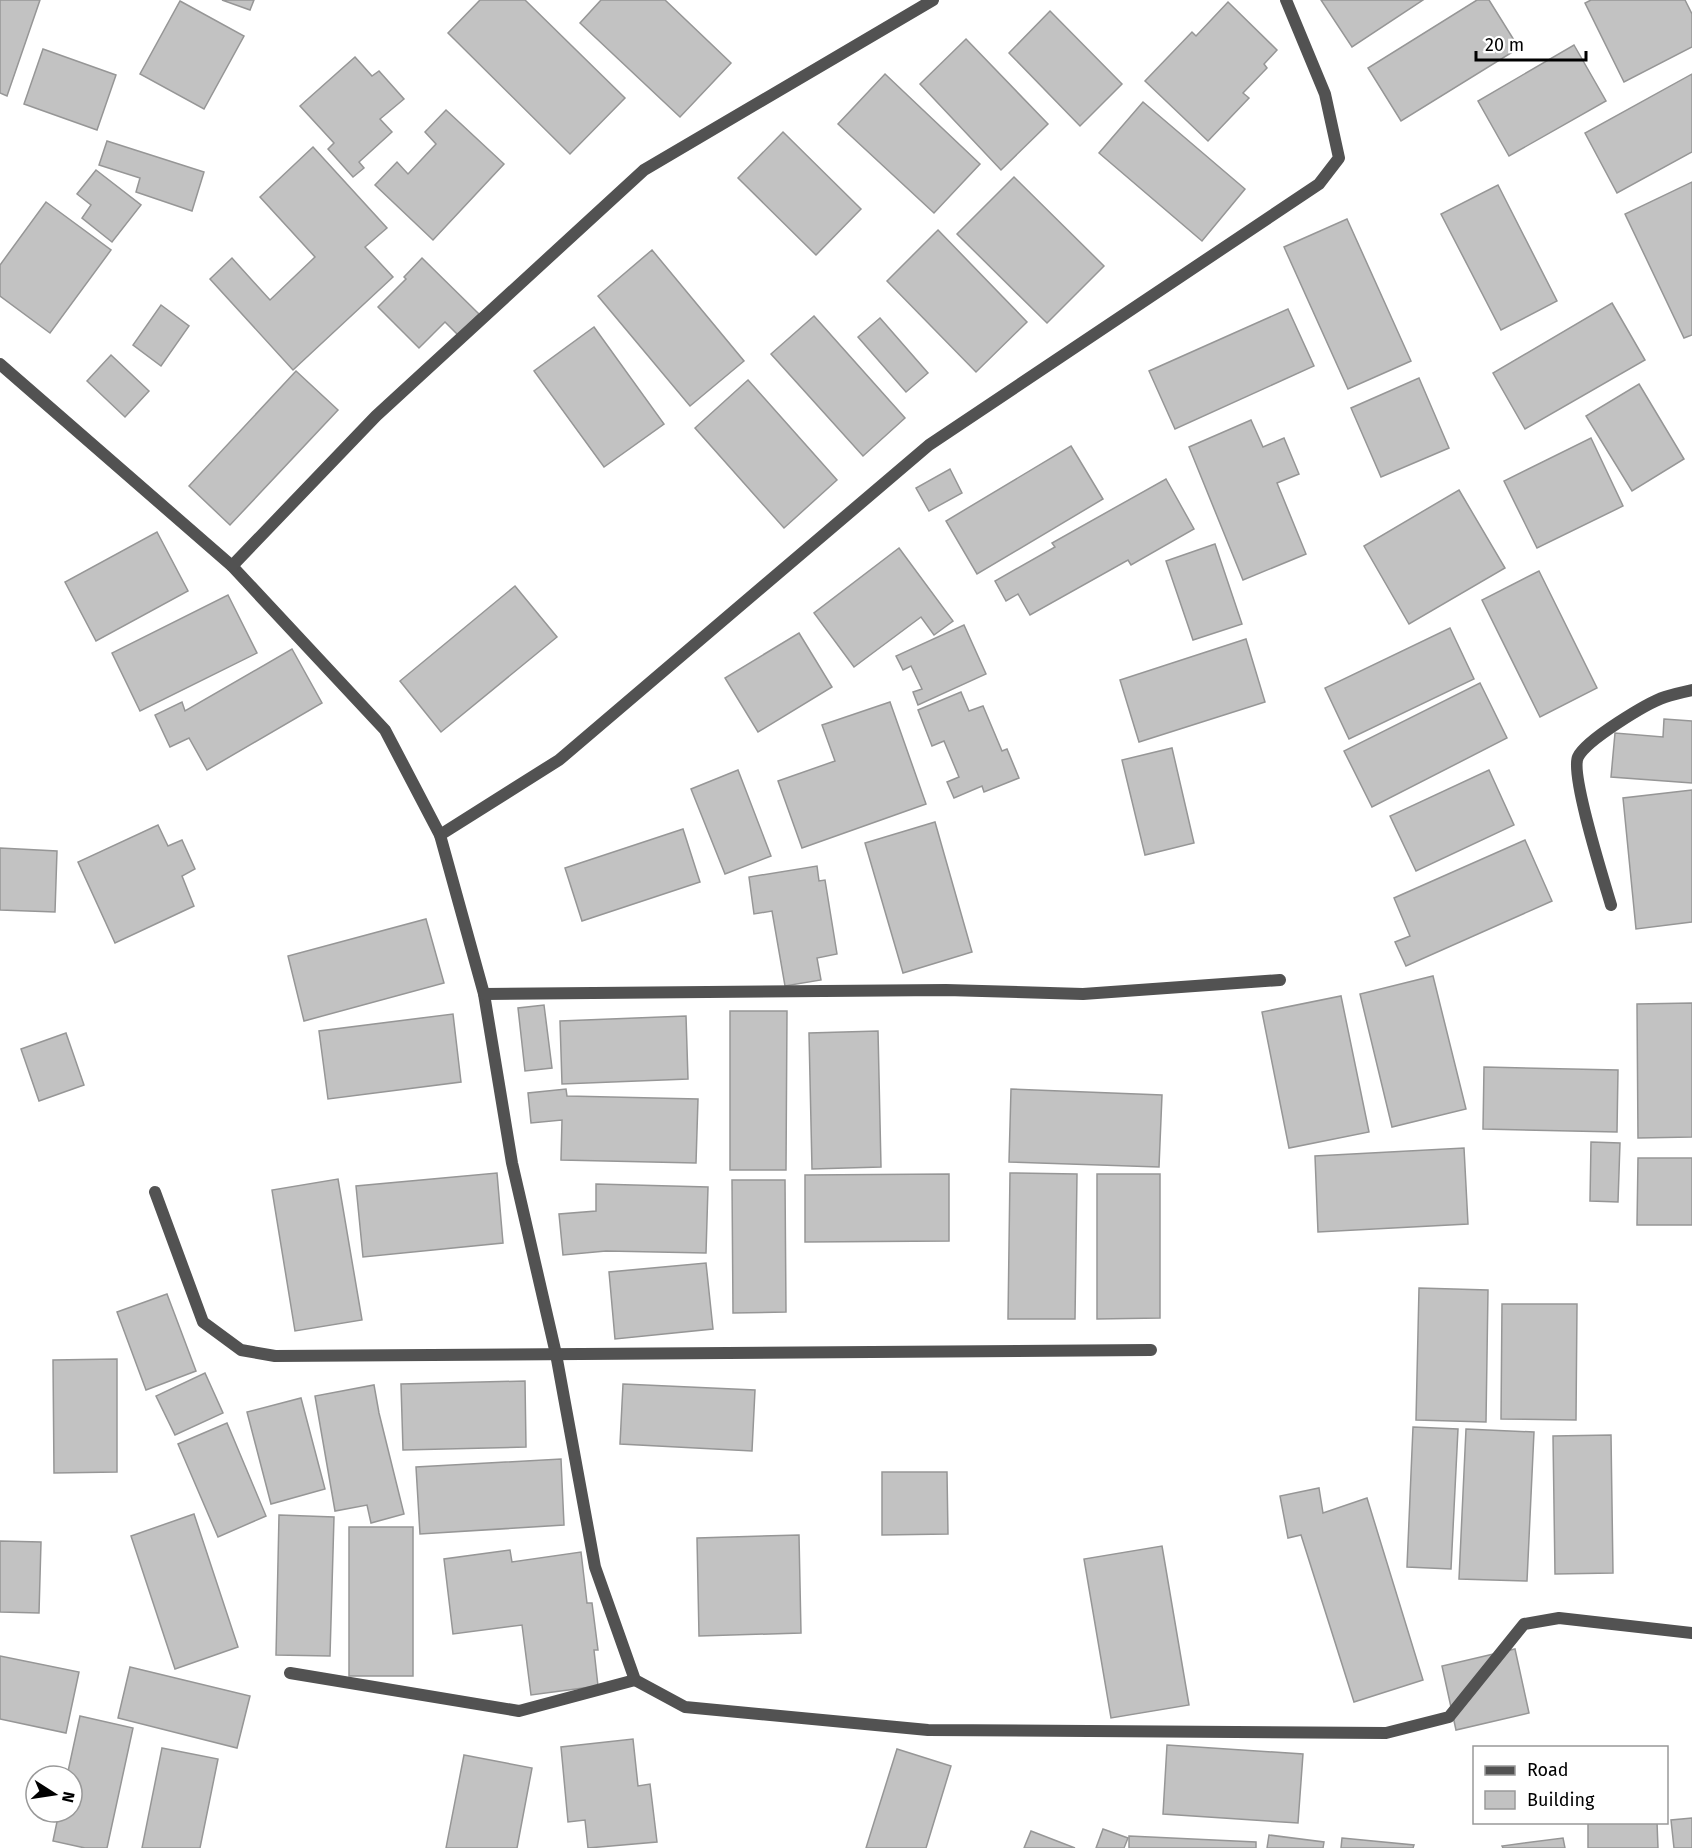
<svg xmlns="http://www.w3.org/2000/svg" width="1692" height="1848" viewBox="0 0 1692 1848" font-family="'Fira Sans',sans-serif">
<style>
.building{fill:#c2c2c2;stroke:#969696;stroke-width:1.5}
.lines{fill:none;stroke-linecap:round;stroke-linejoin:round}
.minor{stroke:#525252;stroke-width:12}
</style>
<rect width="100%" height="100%" fill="#fff"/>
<g class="building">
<polygon points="0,0 40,0 7,96 0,93"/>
<polygon points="222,0 254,0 250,10"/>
<polygon points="480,0 525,0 625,98 570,154 448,33"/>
<polygon points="601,0 665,0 731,63 680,117 580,23"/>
<polygon points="1321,0 1423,0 1352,47"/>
<polygon points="1477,0 1489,0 1519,48 1401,121 1368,68"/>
<polygon points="1591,0 1685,0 1692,14 1692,47 1624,82 1585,3"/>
<polygon points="180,1 244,36 204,109 140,74"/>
<polygon points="1228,2 1277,50 1264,64 1267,68 1243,93 1249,98 1208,141 1145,81 1192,32 1196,36"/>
<polygon points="1050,11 1122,84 1080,126 1009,53"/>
<polygon points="966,39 1048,124 1001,170 920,84"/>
<polygon points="1574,45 1606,101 1509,156 1478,101"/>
<polygon points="43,49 116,75 97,130 24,104"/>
<polygon points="355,57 372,76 379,71 404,99 380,119 392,132 359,162 364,168 353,177 328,149 334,143 300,106"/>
<polygon points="885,74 980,164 934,213 838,124"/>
<polygon points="1692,74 1692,152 1617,193 1585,133"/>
<polygon points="1143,102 1245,189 1202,241 1099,153"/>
<polygon points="446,110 504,164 433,240 375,185 397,162 408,174 436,144 425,132"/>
<polygon points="783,132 861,209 816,255 738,178"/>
<polygon points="107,141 204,172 192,211 136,192 140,178 99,165"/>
<polygon points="313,147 387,228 365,247 393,277 293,370 210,279 232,258 270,300 315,257 260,197"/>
<polygon points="96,170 141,205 112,242 82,218 91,205 77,194"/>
<polygon points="1014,177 1104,266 1047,323 957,234"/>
<polygon points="1692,182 1692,335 1684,338 1625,214"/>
<polygon points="1498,185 1557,301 1501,330 1441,214"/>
<polygon points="46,202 111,250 50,333 0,296 0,265"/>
<polygon points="1347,219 1411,361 1348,389 1284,247"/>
<polygon points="938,230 1027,322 976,372 887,281"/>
<polygon points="652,250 744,361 690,406 598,296"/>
<polygon points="422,258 479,314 458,335 445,322 419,348 378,307 406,279 404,277"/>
<polygon points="1612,303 1645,360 1525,429 1493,373"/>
<polygon points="161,305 189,326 161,366 133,345"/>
<polygon points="1288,309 1314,366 1175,429 1149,371"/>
<polygon points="814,316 905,418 863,456 771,354"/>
<polygon points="880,318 928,373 906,392 858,337"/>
<polygon points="594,327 664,424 604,467 534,371"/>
<polygon points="111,355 149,391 125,417 87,381"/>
<polygon points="296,371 338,410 230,525 189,486"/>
<polygon points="1419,378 1449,448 1381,477 1351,408"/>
<polygon points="748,380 837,480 784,528 695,428"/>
<polygon points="1639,384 1684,459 1632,491 1586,416"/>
<polygon points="1251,420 1263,447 1284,438 1299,474 1277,483 1306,554 1243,580 1189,447"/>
<polygon points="1591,438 1623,506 1537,548 1504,481"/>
<polygon points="1071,446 1103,499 977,574 946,521"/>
<polygon points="950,469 962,493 929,511 916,488"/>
<polygon points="1166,479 1194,529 1131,565 1128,560 1030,615 1018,594 1006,601 995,581 1055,547 1052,543"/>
<polygon points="1459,490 1505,568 1409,624 1364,546"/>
<polygon points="157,532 188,591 96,641 65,582"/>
<polygon points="1215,544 1242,624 1193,640 1166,561"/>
<polygon points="899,548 953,621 934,635 921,617 854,667 814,613"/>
<polygon points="1539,571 1597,688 1540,717 1482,600"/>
<polygon points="515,586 557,637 441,732 400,681"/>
<polygon points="228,595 257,653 140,711 112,653"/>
<polygon points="964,625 986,674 918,705 913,692 922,689 911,666 903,670 896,656"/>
<polygon points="1450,628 1474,679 1349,739 1325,688"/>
<polygon points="799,633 832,687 758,732 725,678"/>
<polygon points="1246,639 1265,702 1139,742 1120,680"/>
<polygon points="292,649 322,703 207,770 189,738 170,747 155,715 182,702 185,711"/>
<polygon points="1480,683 1507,738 1372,807 1344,751"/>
<polygon points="961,692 969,711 983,706 1002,751 1007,749 1019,778 984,792 982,786 954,798 947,782 959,777 944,741 932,746 918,710"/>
<polygon points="890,702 926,804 802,848 778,781 835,761 822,725"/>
<polygon points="1664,719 1692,721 1692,783 1611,777 1615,733 1663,737"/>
<polygon points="1172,748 1194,843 1145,855 1122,760"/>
<polygon points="738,770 771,856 725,874 691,789"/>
<polygon points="1489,770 1514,825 1416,871 1390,816"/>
<polygon points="1692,790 1692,922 1636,929 1623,798"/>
<polygon points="935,822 972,952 903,973 865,843"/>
<polygon points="158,825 168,846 182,840 195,869 182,876 194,906 115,943 78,862"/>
<polygon points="683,829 700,882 582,921 565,868"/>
<polygon points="1525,840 1552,901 1406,966 1395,942 1410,936 1394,898"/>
<polygon points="0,848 57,851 55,912 0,910"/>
<polygon points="817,866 819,881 825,880 837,954 817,958 821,980 785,986 772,911 754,914 749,877"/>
<polygon points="426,919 444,983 304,1021 288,956"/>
<polygon points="1433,976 1466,1109 1392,1127 1360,994"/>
<polygon points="1341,996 1369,1132 1289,1148 1262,1012"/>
<polygon points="1692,1003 1692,1137 1638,1138 1637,1004"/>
<polygon points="544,1005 552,1068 525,1071 518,1008"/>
<polygon points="730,1011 787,1011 786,1170 730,1170"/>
<polygon points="453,1014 461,1082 328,1099 319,1031"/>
<polygon points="686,1016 688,1079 562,1084 560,1021"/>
<polygon points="878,1031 881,1167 812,1169 809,1033"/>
<polygon points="66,1033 84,1085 39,1101 21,1049"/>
<polygon points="1484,1067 1618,1070 1617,1132 1483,1129"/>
<polygon points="566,1089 567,1096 698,1099 696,1163 561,1160 562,1120 531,1123 528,1093"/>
<polygon points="1011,1089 1162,1095 1159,1167 1009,1162"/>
<polygon points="1591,1142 1620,1143 1618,1202 1590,1201"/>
<polygon points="1464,1148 1468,1224 1318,1232 1315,1156"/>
<polygon points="1638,1158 1692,1158 1692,1225 1637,1225"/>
<polygon points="497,1173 503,1243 363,1257 356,1186"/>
<polygon points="1010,1173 1077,1174 1075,1319 1008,1319"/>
<polygon points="949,1174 949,1241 805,1242 805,1175"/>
<polygon points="1097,1174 1160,1174 1160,1318 1097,1319"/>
<polygon points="338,1179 362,1320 295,1331 272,1190"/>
<polygon points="732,1180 785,1180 786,1312 733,1313"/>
<polygon points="596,1184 708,1187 706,1253 606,1251 563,1255 559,1214 596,1211"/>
<polygon points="706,1263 713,1329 615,1339 609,1272"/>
<polygon points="1419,1288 1488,1290 1486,1422 1416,1420"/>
<polygon points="167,1294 196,1371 146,1390 117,1312"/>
<polygon points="1502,1304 1577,1304 1576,1420 1501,1419"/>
<polygon points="117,1359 117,1472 54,1473 53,1360"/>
<polygon points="205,1373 223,1413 175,1435 156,1396"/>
<polygon points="525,1381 526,1447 403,1450 401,1384"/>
<polygon points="623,1384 755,1390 752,1451 620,1444"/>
<polygon points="374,1385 379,1413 404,1514 371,1523 367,1505 335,1511 315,1396"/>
<polygon points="301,1398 325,1489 271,1504 247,1412"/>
<polygon points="227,1423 266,1516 218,1537 178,1444"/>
<polygon points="1413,1427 1458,1429 1451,1569 1407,1567"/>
<polygon points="1466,1429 1534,1432 1527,1581 1459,1579"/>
<polygon points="1611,1435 1613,1573 1555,1574 1553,1436"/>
<polygon points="561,1459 564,1525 420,1534 416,1467"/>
<polygon points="882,1472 947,1472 948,1534 882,1535"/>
<polygon points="1319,1488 1323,1513 1367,1498 1423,1680 1354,1702 1301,1535 1288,1538 1280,1496"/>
<polygon points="194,1514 238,1647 175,1669 131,1536"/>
<polygon points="279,1515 334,1517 330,1656 276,1655"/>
<rect x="349" y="1527" width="64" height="149"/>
<polygon points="799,1535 801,1633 699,1636 697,1538"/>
<polygon points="0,1541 41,1542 39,1613 0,1612"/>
<polygon points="1162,1546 1189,1705 1111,1718 1084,1559"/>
<polygon points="510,1550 512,1562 581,1552 587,1603 592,1603 598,1650 594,1650 598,1686 531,1695 522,1625 453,1634 444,1559"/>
<polygon points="1515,1649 1529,1713 1456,1730 1442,1666"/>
<polygon points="0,1656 79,1672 66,1733 0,1719"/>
<polygon points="130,1667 250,1696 237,1748 118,1718"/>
<polygon points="80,1716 133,1728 107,1848 85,1848 53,1841 59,1812 72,1812 72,1776 67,1776"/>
<polygon points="633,1739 638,1786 650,1784 657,1842 588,1848 585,1820 568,1822 561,1747"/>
<polygon points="1167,1745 1303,1754 1298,1823 1163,1814"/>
<polygon points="162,1748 218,1759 200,1848 142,1848"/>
<polygon points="897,1749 951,1766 926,1848 866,1848"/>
<polygon points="464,1755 532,1768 517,1848 446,1848"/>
<polygon points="1692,1818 1692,1848 1674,1848 1671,1820"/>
<polygon points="1657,1822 1658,1848 1588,1848 1588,1823"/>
<polygon points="1103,1829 1128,1838 1124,1848 1096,1848"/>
<polygon points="1031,1831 1075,1848 1024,1848"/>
<polygon points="1269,1835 1324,1842 1323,1848 1267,1848"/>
<polygon points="1129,1836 1256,1842 1256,1848 1129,1848"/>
<polygon points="1342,1838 1414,1845 1413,1848 1341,1848"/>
<polygon points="1563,1838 1565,1848 1503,1848 1502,1846"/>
</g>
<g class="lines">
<g class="minor">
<polyline points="0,364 232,566 385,730 440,835 484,994 512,1163 556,1354 595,1567 635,1680 685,1707 928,1730 1386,1733 1449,1717 1524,1624 1559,1618 1692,1633"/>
<polyline points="232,566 376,416 644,170 933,0"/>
<polyline points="440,835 559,760 929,445 1319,184 1339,158 1325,94 1286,0"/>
<path d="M1611 905C1604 881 1570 774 1578 757 1586 740 1647 703 1665 697 1674 694 1683 692 1692 690"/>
<polyline points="484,994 946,990 1083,994 1280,980"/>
<polyline points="155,1192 203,1322 241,1350 275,1356 1151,1350"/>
<polyline points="290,1673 519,1711 635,1680"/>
</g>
</g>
<rect x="1473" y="1746" width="195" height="78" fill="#ffffff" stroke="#999999" stroke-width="1.5"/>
<rect x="1485" y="1766" width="30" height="9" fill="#525252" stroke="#999999" stroke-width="1.5"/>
<text x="1527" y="1776" font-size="18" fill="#000000">Road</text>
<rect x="1485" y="1791" width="30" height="18" fill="#c2c2c2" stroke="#999999" stroke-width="1.5"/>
<text x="1527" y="1806" font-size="18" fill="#000000">Building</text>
<g transform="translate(54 1794) rotate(102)"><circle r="28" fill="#ffffff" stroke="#999999" stroke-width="1.5"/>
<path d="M0-4.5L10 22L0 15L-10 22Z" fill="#000000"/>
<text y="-9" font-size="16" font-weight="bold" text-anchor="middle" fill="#000000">N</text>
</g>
<path d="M1476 51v9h110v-9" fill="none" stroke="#000000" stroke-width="3"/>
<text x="1485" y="51" font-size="18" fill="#000000" stroke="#ffffff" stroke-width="4.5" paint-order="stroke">20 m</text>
</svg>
